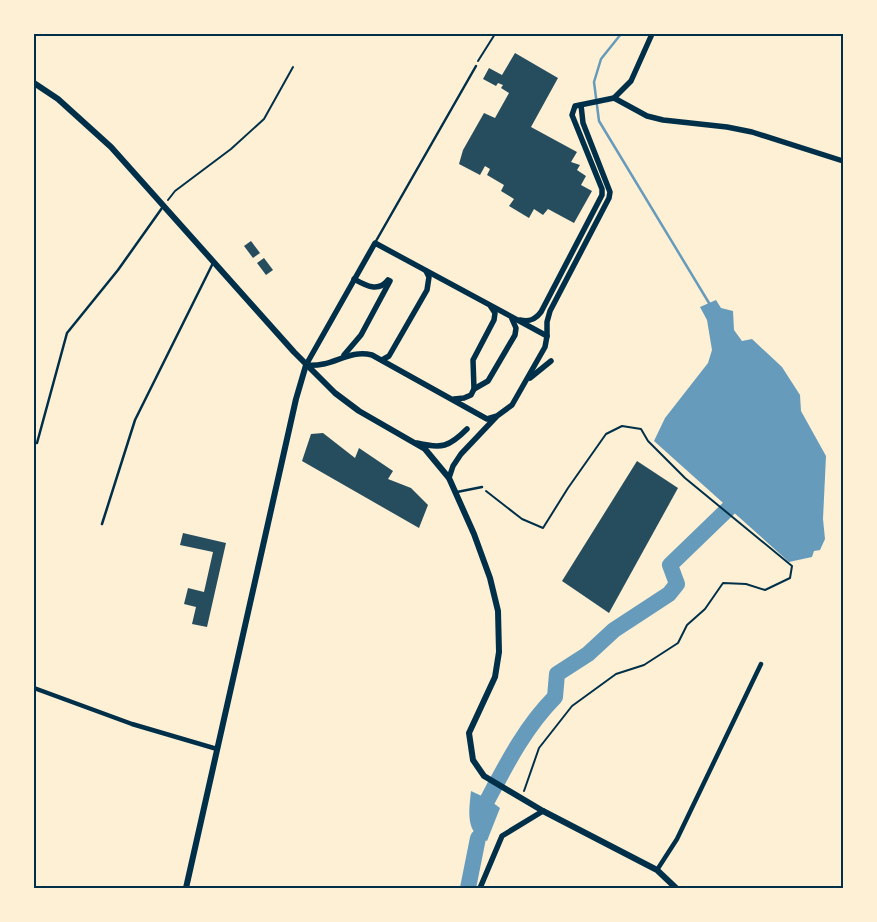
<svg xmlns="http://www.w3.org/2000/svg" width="877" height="922" viewBox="0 0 877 922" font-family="'Source Sans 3',sans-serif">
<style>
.water{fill:#669bbc}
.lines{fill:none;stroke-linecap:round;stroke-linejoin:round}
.stream{stroke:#669bbc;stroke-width:2.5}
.river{stroke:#669bbc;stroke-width:16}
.building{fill:#264d5e}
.path{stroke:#003049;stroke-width:2}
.service{stroke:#003049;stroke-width:2.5}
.minor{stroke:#003049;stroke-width:4.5}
.tertiary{stroke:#003049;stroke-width:5.5}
.secondary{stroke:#003049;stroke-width:6}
.neatline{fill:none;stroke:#003049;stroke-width:2}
</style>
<rect width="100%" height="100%" fill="#fdf0d5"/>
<g class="water">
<polygon points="716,300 721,308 733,311 734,330 742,341 752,339 782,367 800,395 801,411 826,456 823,519 825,539 820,550 814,551 812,557 789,562 654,441 665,418 708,363 712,350 707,320 700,307"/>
<path d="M471 791 488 799 500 808 487 841C465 834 469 811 471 791Z"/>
</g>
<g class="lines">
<polyline class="stream" points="621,34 601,59 594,82 599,121 709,303"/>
<g class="river">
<path d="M488 799C507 763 526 726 555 697L557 674 588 654 614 630 669 594 677 584 670 565 729 508"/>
<polyline points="468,888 478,838"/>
</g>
</g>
<g class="building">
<polygon points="515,53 558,78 531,127 577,152 571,162 580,165 577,170 586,176 581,185 592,191 574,223 548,209 543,215 534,209 529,218 509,206 514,199 501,191 504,185 487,175 490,169 485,166 480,175 459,164 463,150 484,113 495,118 509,93 501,88 503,85 498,83 496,86 483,79 489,68 502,75"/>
<polygon points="251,241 260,253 253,258 244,246"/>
<polygon points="264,258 273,270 266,275 257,263"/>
<polygon points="323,433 355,458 359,448 393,471 388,479 411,488 428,505 419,528 302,461 311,434"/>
<polygon points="637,461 678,488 609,613 562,581"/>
<polygon points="183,533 226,543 207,627 192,624 196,607 184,604 188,588 204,592 213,552 180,545"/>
</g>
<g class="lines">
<g class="path">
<polyline points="478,61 495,34"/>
<polyline points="168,200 175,191 231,149 264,119 293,67"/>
<polyline points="486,491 522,519 543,528 568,488 606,434 622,426 641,429 648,441 685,478 792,566 790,578 765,590 746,584 723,583 705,609 687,625 678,643 644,665 616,674 572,706 539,748 524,791"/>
</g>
<g class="service">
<polyline points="376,241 476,66"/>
<polyline points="37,443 67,333 118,270 162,208"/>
<polyline points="457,492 482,487"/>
<polyline points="102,524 135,420 213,263"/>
</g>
<g class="minor">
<polyline points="34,688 132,724 217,749"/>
<polyline points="657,870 677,839 761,664"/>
</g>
<g class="tertiary">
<polyline points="614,98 647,116 663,120 727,127 752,132 843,161"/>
<path d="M354 279C365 285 378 293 388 280"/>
<path d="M520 320C529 322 535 320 541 312L602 195V189L572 115 575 106 614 98 631 81 652 34"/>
<polyline points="547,336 547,322 550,311 609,198 610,192 583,123 581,105"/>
<polyline points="344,355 361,335 390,281"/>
<polyline points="382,360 389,356 427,290 429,277 426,271"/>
<polyline points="530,378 551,361"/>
<polyline points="474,389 473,360 494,320 495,313 491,307"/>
<polyline points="454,399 464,398 471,395 474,389 488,381 515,335 516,328 512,319"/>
<path d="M417 443C442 449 449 447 467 429"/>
<path d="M449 478 453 466 461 454 497 416 512 405 545 347 547 336 375 243 306 365C333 368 347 349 372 355L487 419 497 416"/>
<polyline points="480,888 502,836 543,811"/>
</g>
<g class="secondary">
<polyline points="34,83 58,99 111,147 294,352 335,393 359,411 425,449 449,478 474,534 490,578 498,611 499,652 495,677 469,733 473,760 484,776 543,811 657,870 676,888"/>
<polyline points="186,888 296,399 306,365"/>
</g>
</g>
<rect width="877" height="922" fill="none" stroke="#fdf0d5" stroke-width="70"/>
<rect x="35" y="35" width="807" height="852" class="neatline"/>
</svg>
